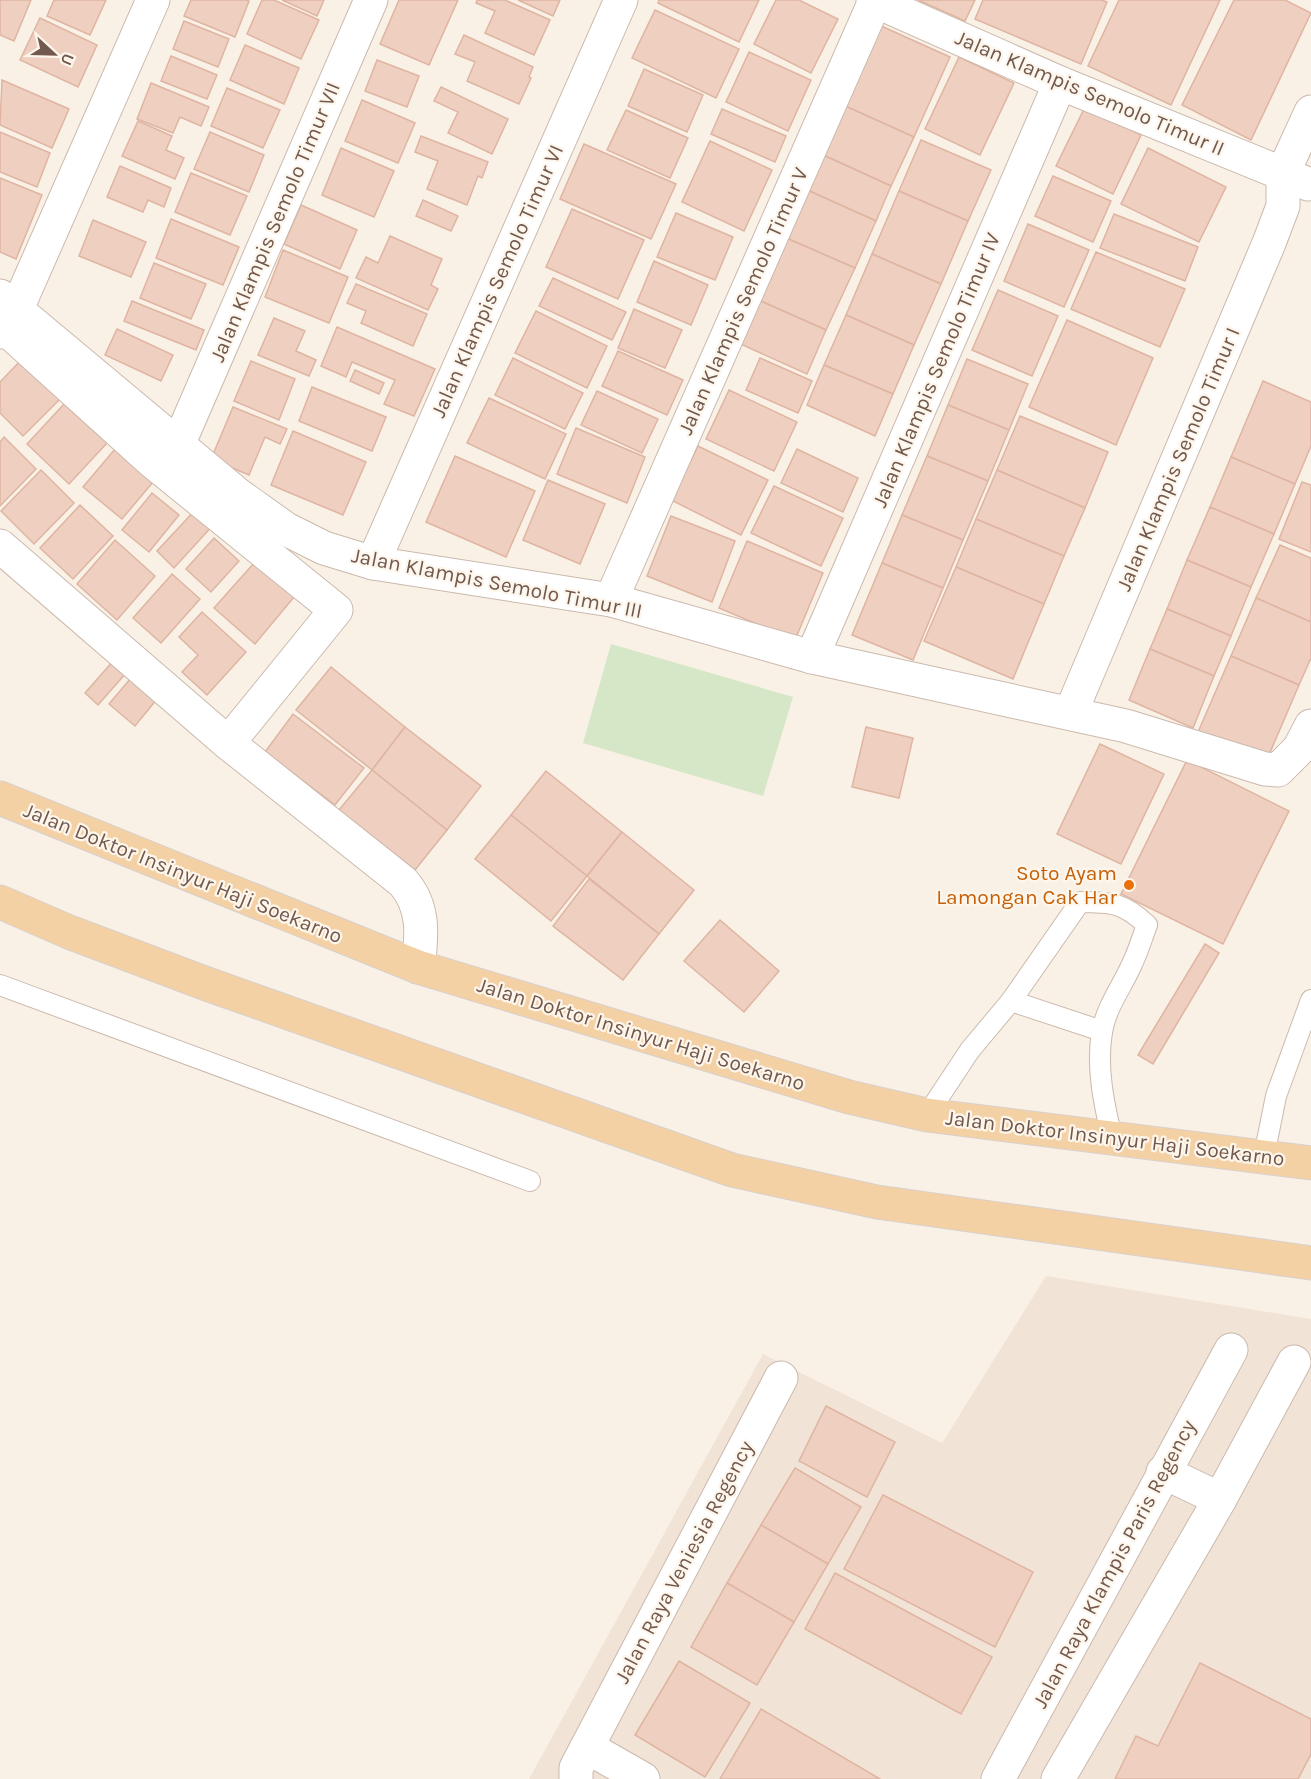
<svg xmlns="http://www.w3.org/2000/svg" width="1311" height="1779" viewBox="0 0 1311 1779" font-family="Karla,sans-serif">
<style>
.residential{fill:#f1e3d5}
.green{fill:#d5e7c6}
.building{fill:#eecfc0;stroke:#dfb5a2;stroke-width:1.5}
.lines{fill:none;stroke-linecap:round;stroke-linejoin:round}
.lane-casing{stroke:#cbb9ad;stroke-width:22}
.street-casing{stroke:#cbb9ad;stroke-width:35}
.primary-casing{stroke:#d8d0cd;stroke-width:35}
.lane{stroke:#fff;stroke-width:20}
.street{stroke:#fff;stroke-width:33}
.primary{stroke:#f4d1a4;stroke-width:33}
.food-dot{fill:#e8710a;stroke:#fdf6ec;stroke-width:2}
.labels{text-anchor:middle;stroke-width:4.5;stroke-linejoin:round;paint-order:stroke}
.street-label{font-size:21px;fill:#72584d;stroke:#fdf6ec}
.food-label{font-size:21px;fill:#c56008;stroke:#fdf6ec;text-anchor:end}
</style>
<rect width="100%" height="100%" fill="#faf1e6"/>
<polygon class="residential" points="1046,1276 1311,1319 1311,1779 529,1779 763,1354 942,1443"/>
<polygon class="green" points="611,644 793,697 763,796 583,743"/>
<g class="building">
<polygon points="0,0 31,0 14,41 0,35"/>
<polygon points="54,0 106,0 90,35 47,16"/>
<polygon points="191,0 245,0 249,1 235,37 184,16"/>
<polygon points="262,0 274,0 319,20 301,59 247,34"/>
<polygon points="282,0 324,0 317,16"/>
<polygon points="399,0 458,0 429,65 380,44"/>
<polygon points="477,0 505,0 550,20 534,55 485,33 495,11 476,3"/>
<polygon points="518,0 560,0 553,16"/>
<polygon points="659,0 759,0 739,42 658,3"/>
<polygon points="776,0 799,0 838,19 811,73 754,44"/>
<polygon points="918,0 975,0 965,21"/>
<polygon points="983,0 1102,0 1107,2 1081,64 975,19"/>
<polygon points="1119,0 1220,0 1171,105 1088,66"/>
<polygon points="1234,0 1285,0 1311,13 1251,140 1182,105"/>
<polygon points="655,10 739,49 716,98 632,58"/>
<polygon points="40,18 97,45 78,87 20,60"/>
<polygon points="184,21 229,39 218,67 173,49"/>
<polygon points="879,25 950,57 914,137 843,105"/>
<polygon points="464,35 533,67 529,77 531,78 519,104 467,81 475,62 455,54"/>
<polygon points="245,45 299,68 284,104 230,80"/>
<polygon points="749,52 811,80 788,131 726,102"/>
<polygon points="171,56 217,75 207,99 161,81"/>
<polygon points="959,57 1014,83 980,155 925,129"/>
<polygon points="377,60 419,76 407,107 365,91"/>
<polygon points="644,69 703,95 687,132 628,106"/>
<polygon points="2,80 69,109 52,148 0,125"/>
<polygon points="151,83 209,107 201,126 180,117 173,133 137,119"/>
<polygon points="441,87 508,119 492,154 448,133 458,112 434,101"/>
<polygon points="227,88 280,110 263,148 211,126"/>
<polygon points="362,100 415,123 398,163 345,141"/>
<polygon points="843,105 914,137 891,186 821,154"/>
<polygon points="1085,107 1141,135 1113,194 1056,166"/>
<polygon points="722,109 786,136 775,162 711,134"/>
<polygon points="626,110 688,138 670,178 607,150"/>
<polygon points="138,121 172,136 166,150 184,158 175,179 122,156"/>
<polygon points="0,132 50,153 37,187 0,172"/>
<polygon points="210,132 264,155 249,192 194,169"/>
<polygon points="421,136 488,162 482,178 478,176 467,205 427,189 438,161 415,152"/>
<polygon points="921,140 991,170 968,221 899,191"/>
<polygon points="710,141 772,170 744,231 682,202"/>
<polygon points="584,144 676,184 651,239 560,199"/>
<polygon points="341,148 394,171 374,217 322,195"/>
<polygon points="1148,148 1226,187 1199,242 1121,204"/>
<polygon points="821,154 891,186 876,221 805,189"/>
<polygon points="120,166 171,188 164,207 148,200 143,212 107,197"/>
<polygon points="191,173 247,196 230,235 175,212"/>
<polygon points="1053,176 1111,201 1093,242 1035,216"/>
<polygon points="0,178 42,195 16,259 0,252"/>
<polygon points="805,189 876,221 855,268 784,237"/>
<polygon points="899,191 968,221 941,284 872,254"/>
<polygon points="423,200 458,216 451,231 416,216"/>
<polygon points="301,205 357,230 340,269 284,244"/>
<polygon points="572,209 644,240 618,299 546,267"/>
<polygon points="676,213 733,237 715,280 657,257"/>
<polygon points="1114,214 1198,247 1185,281 1100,248"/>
<polygon points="171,219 239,247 223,285 156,258"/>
<polygon points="93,220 146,242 131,277 79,256"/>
<polygon points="1028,224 1089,250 1064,307 1004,281"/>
<polygon points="390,236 442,259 431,285 438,289 428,310 356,278 366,257 378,263"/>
<polygon points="784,237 855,268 826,330 756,299"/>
<polygon points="283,250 348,277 329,323 265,297"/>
<polygon points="1096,252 1185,289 1160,347 1071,309"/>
<polygon points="872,254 941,284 914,345 846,315"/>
<polygon points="654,261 708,285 691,325 637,302"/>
<polygon points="154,263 206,284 191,319 140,298"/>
<polygon points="553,278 626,312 612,340 539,306"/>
<polygon points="356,284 427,314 413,346 361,323 366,311 347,303"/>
<polygon points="998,290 1058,316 1032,376 972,350"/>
<polygon points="756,299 826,330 807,374 736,342"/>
<polygon points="132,301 204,330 196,350 124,321"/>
<polygon points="634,309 682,330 665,368 618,348"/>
<polygon points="536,311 607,346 587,388 515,353"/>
<polygon points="846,315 914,345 893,394 824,365"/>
<polygon points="274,318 305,331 296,351 316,360 309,376 258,355"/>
<polygon points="1067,320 1153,358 1116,445 1029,407"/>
<polygon points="337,327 435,369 414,416 384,404 395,380 352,362 346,377 321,366"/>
<polygon points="117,329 173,355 161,381 105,355"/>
<polygon points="618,351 683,380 667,415 602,386"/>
<polygon points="513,358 583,393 565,429 495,395"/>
<polygon points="760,358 812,381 798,413 746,390"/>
<polygon points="967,359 1028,384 1009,430 948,405"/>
<polygon points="21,360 60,399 23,436 0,413 0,382"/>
<polygon points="251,361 295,379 279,420 234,401"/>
<polygon points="824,365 893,394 875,436 807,405"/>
<polygon points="355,370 384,383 379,394 350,381"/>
<polygon points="1263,381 1311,402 1311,446 1295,484 1231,457"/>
<polygon points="312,387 386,417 372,451 299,421"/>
<polygon points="729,390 797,422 774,471 706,439"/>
<polygon points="597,391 658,419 642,453 581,425"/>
<polygon points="489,398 566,434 545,479 467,443"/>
<polygon points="64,404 107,443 69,484 27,444"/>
<polygon points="948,405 1009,430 988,481 927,456"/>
<polygon points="233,407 287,429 280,444 265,437 249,475 211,459"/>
<polygon points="1020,416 1108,452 1085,508 997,470"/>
<polygon points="576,428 645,457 627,503 557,474"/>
<polygon points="293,431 366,462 343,515 271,485"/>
<polygon points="4,437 36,469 0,506 0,442"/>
<polygon points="698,446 768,480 741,535 671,500"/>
<polygon points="115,449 153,482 122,519 83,487"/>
<polygon points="797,449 858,478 843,512 781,483"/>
<polygon points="455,456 535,491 506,557 426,522"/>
<polygon points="927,456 988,481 963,540 902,515"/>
<polygon points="1231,457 1295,484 1274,534 1210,507"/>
<polygon points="41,470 74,503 34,544 1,511"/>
<polygon points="997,470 1085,508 1064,556 976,519"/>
<polygon points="548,480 605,504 580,564 523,540"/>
<polygon points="1302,482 1311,485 1311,552 1279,539"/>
<polygon points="774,486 843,518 821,566 751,533"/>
<polygon points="152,493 179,515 149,552 122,530"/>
<polygon points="80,505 113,536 73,579 40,548"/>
<polygon points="1210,507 1274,534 1251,587 1187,560"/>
<polygon points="197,508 214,524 174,568 157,551"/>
<polygon points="902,515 963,540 943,588 882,563"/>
<polygon points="671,516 735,541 712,602 647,576"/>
<polygon points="976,519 1064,556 1044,604 956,567"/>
<polygon points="214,538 239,561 211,592 186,569"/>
<polygon points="115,540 155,576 117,620 77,584"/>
<polygon points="747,541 823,573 795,640 719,608"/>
<polygon points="1280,545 1311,558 1311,622 1256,598"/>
<polygon points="1187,560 1251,587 1231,636 1167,609"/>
<polygon points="254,563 294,597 255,644 214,608"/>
<polygon points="882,563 943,588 913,660 852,635"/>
<polygon points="956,567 1044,604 1013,679 924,641"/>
<polygon points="172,574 200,599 161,643 133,618"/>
<polygon points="1256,598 1311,622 1311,658 1299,685 1231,656"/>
<polygon points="1167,609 1231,636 1214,676 1150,649"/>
<polygon points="202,612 246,652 207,695 182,672 198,655 179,637"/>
<polygon points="1150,649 1214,676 1193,728 1129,700"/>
<polygon points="1231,656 1299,685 1266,762 1198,732"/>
<polygon points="114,660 127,672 98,705 85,693"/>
<polygon points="331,667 405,727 372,770 296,710"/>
<polygon points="131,678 157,699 135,726 109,704"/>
<polygon points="293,714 364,768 335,805 265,752"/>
<polygon points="405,727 481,786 447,830 372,770"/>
<polygon points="866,727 913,738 899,798 852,787"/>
<polygon points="1100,744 1164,774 1121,864 1057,834"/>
<polygon points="1187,760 1289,811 1223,944 1121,894"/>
<polygon points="372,770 447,830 415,870 339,810"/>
<polygon points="546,771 622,832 587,876 511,815"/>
<polygon points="511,815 587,876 551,921 475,859"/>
<polygon points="622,832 694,890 659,934 587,876"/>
<polygon points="589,879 659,934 623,980 553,926"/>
<polygon points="720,920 779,971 744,1012 684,961"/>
<polygon points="1205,944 1219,953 1153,1064 1138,1055"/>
<polygon points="826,1406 895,1442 867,1497 799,1461"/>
<polygon points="795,1468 861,1507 828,1564 761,1525"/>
<polygon points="883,1495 1033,1572 995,1647 844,1569"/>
<polygon points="761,1525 828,1564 794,1622 727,1583"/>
<polygon points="835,1573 992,1657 961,1714 805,1629"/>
<polygon points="727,1583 794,1622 757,1685 691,1647"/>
<polygon points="679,1661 750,1703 705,1777 635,1735"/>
<polygon points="1200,1663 1311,1719 1311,1754 1298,1779 1115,1779 1136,1736 1158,1746"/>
<polygon points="761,1709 880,1779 720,1779"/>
</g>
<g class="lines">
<defs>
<g id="lane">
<polyline points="0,985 530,1181"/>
<polyline points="1011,1001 1102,1031"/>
<path d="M927 1115 970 1050 1011 1001 1080 902C1112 902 1124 903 1147 925 1142 938 1138 952 1132 964 1122 987 1106 1007 1102 1032 1096 1067 1104 1104 1112 1138"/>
<polyline points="1264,1156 1276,1096 1311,1000"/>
</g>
<g id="street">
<polyline points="873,0 1060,83 1308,184"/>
<polyline points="0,296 237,494 286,529 324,548 373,563 611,600 812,657 1126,726 1265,769 1278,770 1299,749 1311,726"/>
<polyline points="16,311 153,0"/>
<polyline points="0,332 4,327 153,462 336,610 228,743"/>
<polyline points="178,445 371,0"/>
<path d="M0 546 228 743 403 882C425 907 422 936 418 967"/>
<polyline points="373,563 621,0"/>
<polyline points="611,600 875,1"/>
<polyline points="812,657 1060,83"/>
<polyline points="1071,712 1269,243 1283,206 1283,173 1311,112"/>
<polyline points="1163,1472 1220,1499"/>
<polyline points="587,1747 643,1779"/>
<polyline points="576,1779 576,1768 781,1378"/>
<polyline points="998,1779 1231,1350"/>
<polyline points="1058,1779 1220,1499 1294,1362"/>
</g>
<g id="primary">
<polyline points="0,798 418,967 849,1097 927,1115 1311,1163"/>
<polyline points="0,902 69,932 207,984 732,1170 877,1202 1311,1263"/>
</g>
</defs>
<use href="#lane" class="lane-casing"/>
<use href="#street" class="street-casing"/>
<use href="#primary" class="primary-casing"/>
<use href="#lane" class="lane"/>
<use href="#street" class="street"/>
<use href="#primary" class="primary"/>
</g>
<circle class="food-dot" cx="1129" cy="885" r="6"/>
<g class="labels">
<g class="street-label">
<text transform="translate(1090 93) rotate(23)" y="7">Jalan Klampis Semolo Timur II</text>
<text transform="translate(275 222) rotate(-67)" y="7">Jalan Klampis Semolo Timur VII</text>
<text transform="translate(497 281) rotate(-66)" y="7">Jalan Klampis Semolo Timur VI</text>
<text transform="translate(743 301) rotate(-66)" y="7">Jalan Klampis Semolo Timur V</text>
<text transform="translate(936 370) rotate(-67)" y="7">Jalan Klampis Semolo Timur IV</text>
<text transform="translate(1178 459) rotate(-67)" y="7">Jalan Klampis Semolo Timur I</text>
<text transform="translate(497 583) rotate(11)" y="7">Jalan Klampis Semolo Timur III</text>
<text transform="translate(183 873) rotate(22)" y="7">Jalan Doktor Insinyur Haji Soekarno</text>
<text transform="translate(641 1034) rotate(17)" y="7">Jalan Doktor Insinyur Haji Soekarno</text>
<text transform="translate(1115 1138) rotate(7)" y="7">Jalan Doktor Insinyur Haji Soekarno</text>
<text transform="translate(684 1562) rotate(-62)" y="7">Jalan Raya Veniesia Regency</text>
<text transform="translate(1114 1564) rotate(-62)" y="7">Jalan Raya Klampis Paris Regency</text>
</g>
<g class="food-label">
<text x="1117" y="880">Soto Ayam<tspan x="1117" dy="24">Lamongan Cak Har</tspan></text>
</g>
</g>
<g transform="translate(54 54) rotate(112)" stroke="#fdf6ec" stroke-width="4.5" paint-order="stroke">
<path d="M0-4.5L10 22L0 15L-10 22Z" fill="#72584d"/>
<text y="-9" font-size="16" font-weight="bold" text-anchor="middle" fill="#72584d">U</text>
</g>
</svg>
